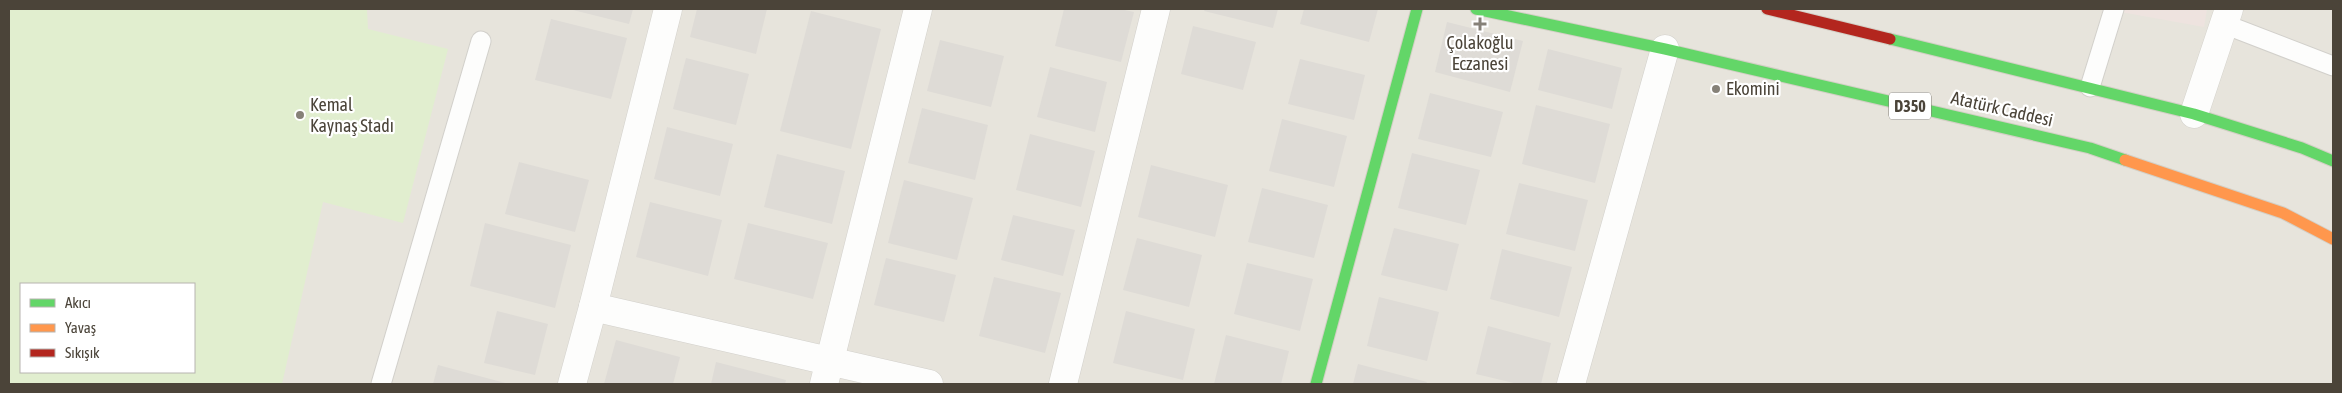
<svg xmlns="http://www.w3.org/2000/svg" width="2342" height="393" viewBox="0 0 2342 393" font-family="'Asap Condensed',sans-serif">
<style>
.residential{fill:#e7e4dc;fill-rule:evenodd}
.medical{fill:#eee3df}
.green{fill:#e1eecf;fill-rule:evenodd}
.building{fill:#dedbd6}
.lines{fill:none;stroke-linecap:round;stroke-linejoin:round}
.lane-casing{stroke:#d2d0cb;stroke-width:21}
.street-casing{stroke:#d2d0cb;stroke-width:29}
.fast-casing{stroke:#d3cfc5;stroke-width:13}
.slow-casing{stroke:#d3cfc5;stroke-width:13}
.jam-casing{stroke:#d3cfc5;stroke-width:13}
.lane{stroke:#fdfdfc;stroke-width:19}
.street{stroke:#fdfdfc;stroke-width:28}
.fast{stroke:#63d668;stroke-width:11}
.slow{stroke:#ff974d;stroke-width:11}
.jam{stroke:#b3261e;stroke-width:11}
.poi-dot{fill:#868178;stroke:#fff;stroke-width:2}
.labels{text-anchor:middle;stroke-width:4.5;stroke-linejoin:round;paint-order:stroke}
.shield{fill:#fff;stroke:#817c74;stroke-width:1}
.shield-label{font-size:16px;font-weight:bold;fill:#4b4439}
.poi-label{font-size:18px;fill:#4b4439;stroke:#fff;text-anchor:start}
.street-label{font-size:18px;fill:#4b4439;stroke:#fff}
</style>
<rect width="100%" height="100%" fill="#f4f2ee"/>
<path class="residential" d="M9 9H2333V384H9ZM21 284H194V372H21Z"/>
<polygon class="medical" points="2104,9 2207,9 2204,27"/>
<path class="green" d="M9 9H367L368 29 448 49 403 223 323 202 282 384H9ZM21 284H194V372H21Z"/>
<g class="building">
<polygon points="569,9 633,9 629,24"/>
<polygon points="697,9 767,9 756,54 690,37"/>
<polygon points="1064,9 1120,9 1134,12 1121,62 1055,46"/>
<polygon points="1205,9 1278,9 1273,28 1204,11"/>
<polygon points="1304,9 1378,9 1369,42 1300,24"/>
<polygon points="811,11 881,29 851,149 780,131"/>
<polygon points="551,19 627,38 611,99 535,80"/>
<polygon points="1447,22 1523,41 1510,92 1435,72"/>
<polygon points="1193,26 1256,42 1243,90 1181,74"/>
<polygon points="940,40 1004,56 991,107 927,91"/>
<polygon points="1548,49 1622,68 1612,109 1538,90"/>
<polygon points="686,58 749,74 736,125 673,109"/>
<polygon points="1300,59 1365,75 1354,120 1288,104"/>
<polygon points="1050,67 1107,82 1095,132 1037,117"/>
<polygon points="1430,93 1503,112 1491,157 1418,139"/>
<polygon points="1536,105 1610,124 1595,183 1522,164"/>
<polygon points="922,108 988,125 975,180 908,163"/>
<polygon points="1282,119 1347,136 1334,187 1269,171"/>
<polygon points="667,127 733,144 720,196 654,179"/>
<polygon points="1030,134 1095,151 1081,207 1016,190"/>
<polygon points="1412,153 1480,170 1466,225 1398,208"/>
<polygon points="777,154 845,171 832,224 764,207"/>
<polygon points="519,162 589,180 575,232 505,214"/>
<polygon points="1151,165 1228,185 1215,237 1138,217"/>
<polygon points="904,180 973,198 957,260 888,243"/>
<polygon points="1519,183 1588,200 1575,251 1506,234"/>
<polygon points="1262,188 1328,205 1314,258 1248,242"/>
<polygon points="650,202 722,220 708,276 636,257"/>
<polygon points="1013,215 1075,230 1063,276 1001,260"/>
<polygon points="485,223 571,245 555,308 470,286"/>
<polygon points="748,223 828,243 813,299 734,279"/>
<polygon points="1394,228 1459,244 1447,291 1381,275"/>
<polygon points="1137,238 1202,255 1189,307 1123,290"/>
<polygon points="1502,249 1572,267 1559,317 1490,299"/>
<polygon points="886,258 956,275 944,322 874,305"/>
<polygon points="1247,263 1313,279 1300,331 1234,314"/>
<polygon points="994,277 1061,293 1045,353 979,336"/>
<polygon points="1379,297 1439,312 1427,361 1367,346"/>
<polygon points="497,311 548,324 535,375 484,363"/>
<polygon points="1126,311 1195,329 1183,380 1113,363"/>
<polygon points="1488,326 1551,343 1541,384 1518,384 1476,374"/>
<polygon points="1226,335 1289,351 1281,384 1214,384"/>
<polygon points="616,340 680,357 673,384 604,384"/>
<polygon points="716,362 786,380 785,384 711,384"/>
<polygon points="1358,364 1427,382 1426,384 1353,384"/>
<polygon points="438,365 509,384 433,384"/>
</g>
<g class="lines">
<defs>
<g id="lane">
<polyline points="2224,24 2333,66"/>
<polyline points="2090,87 2114,9"/>
<polyline points="381,384 481,41"/>
</g>
<g id="street">
<polyline points="2194,114 2229,9"/>
<polyline points="593,307 929,384"/>
<polyline points="572,384 593,307 668,9"/>
<polyline points="824,384 918,9"/>
<polyline points="1063,384 1156,9"/>
<polyline points="1571,384 1665,49"/>
</g>
<g id="fast">
<polyline points="1476,9 1665,49 2090,148 2125,160"/>
<polyline points="1890,39 2194,114 2302,148 2333,161"/>
<polyline points="1316,384 1417,9"/>
</g>
<polyline id="slow" points="2125,160 2283,213 2333,239"/>
<polyline id="jam" points="1767,9 1890,39"/>
</defs>
<use href="#lane" class="lane-casing"/>
<use href="#street" class="street-casing"/>
<use href="#fast" class="fast-casing"/>
<use href="#slow" class="slow-casing"/>
<use href="#jam" class="jam-casing"/>
<use href="#lane" class="lane"/>
<use href="#street" class="street"/>
<use href="#fast" class="fast"/>
<use href="#slow" class="slow"/>
<use href="#jam" class="jam"/>
</g>
<g class="poi-dot">
<path d="M1477.5 16.5h5v5h5v5h-5v5h-5v-5h-5v-5h5z"/>
<circle cx="1716" cy="89" r="5"/>
<circle cx="300" cy="115" r="5"/>
</g>
<g class="labels">
<rect class="shield" x="1889" y="92.5" width="42" height="27" rx="4"/>
<g class="shield-label">
<text x="1910" y="112">D350</text>
</g>
<g class="poi-label">
<text x="1480" y="49" text-anchor="middle">Çolakoğlu<tspan x="1480" dy="21">Eczanesi</tspan></text>
<text x="1726" y="95">Ekomini</text>
<text x="310" y="111">Kemal<tspan x="310" dy="21">Kaynaş Stadı</tspan></text>
</g>
<g class="street-label">
<text transform="translate(2002 109) rotate(13)" y="6">Atatürk Caddesi</text>
</g>
</g>
<rect width="2342" height="393" fill="none" stroke="#4b4439" stroke-width="20"/>
<rect x="20" y="283" width="175" height="90" fill="#ffffff" stroke="#b7b4b0"/>
<rect x="30" y="299" width="25" height="8" fill="#63d668" stroke="#b7b4b0"/>
<text x="65" y="308" font-size="15" fill="#4b4439">Akıcı</text>
<rect x="30" y="324" width="25" height="8" fill="#ff974d" stroke="#b7b4b0"/>
<text x="65" y="333" font-size="15" fill="#4b4439">Yavaş</text>
<rect x="30" y="349" width="25" height="8" fill="#b3261e" stroke="#b7b4b0"/>
<text x="65" y="358" font-size="15" fill="#4b4439">Sıkışık</text>
</svg>
